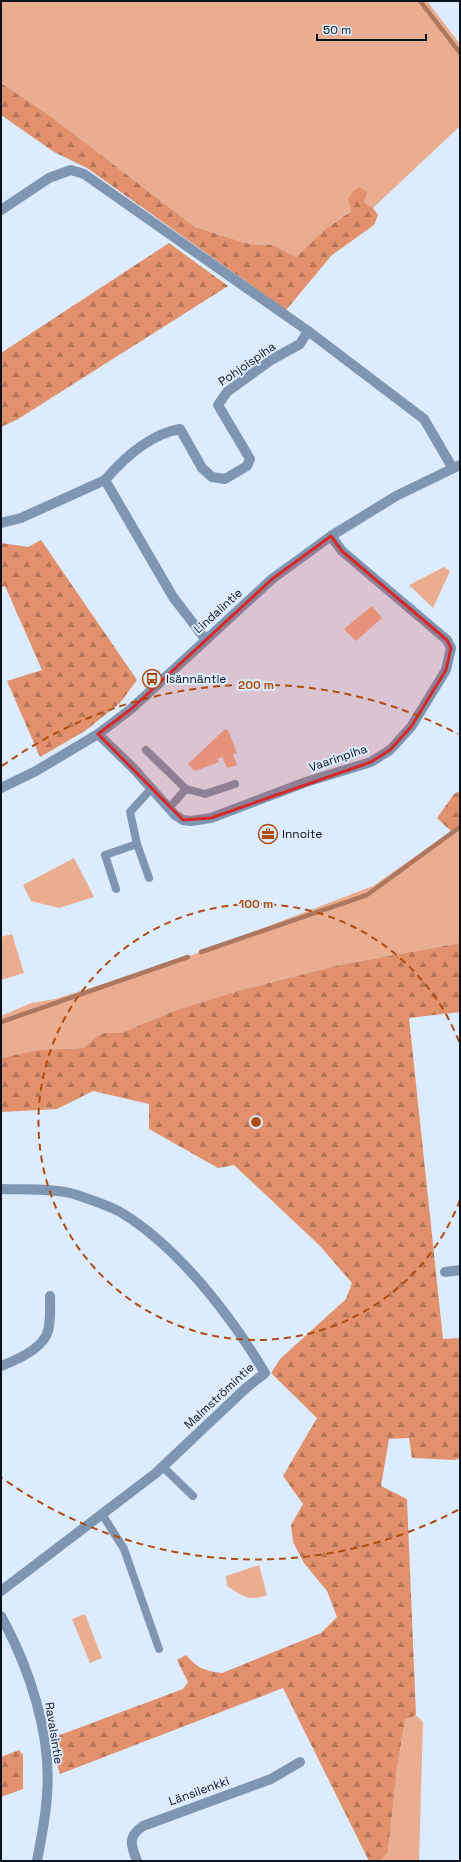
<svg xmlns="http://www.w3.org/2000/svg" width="461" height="1862" viewBox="0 0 461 1862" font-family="'Space Grotesk',sans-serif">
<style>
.green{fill:#eaad90}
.forest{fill:url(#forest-firs)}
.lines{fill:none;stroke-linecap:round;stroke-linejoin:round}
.stream{stroke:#ae7860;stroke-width:4.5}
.service{stroke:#7e96b1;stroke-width:8}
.minor{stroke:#7e96b1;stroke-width:10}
.tertiary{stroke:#7e96b1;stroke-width:10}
.marked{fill:#d62828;fill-opacity:0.2;stroke:#d62828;stroke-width:3;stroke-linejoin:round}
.ring{fill:none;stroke:#ae4c10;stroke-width:2;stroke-dasharray:7 5}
.labels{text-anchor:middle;stroke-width:4;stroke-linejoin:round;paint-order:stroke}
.street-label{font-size:12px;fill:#0a121c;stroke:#dcebfd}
.poi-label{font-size:12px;fill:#0a121c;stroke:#dcebfd;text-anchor:start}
.centre{fill:#ae4c10;stroke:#dcebfd;stroke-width:2}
.ring-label{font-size:12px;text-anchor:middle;font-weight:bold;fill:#ae4c10;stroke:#dcebfd;stroke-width:4;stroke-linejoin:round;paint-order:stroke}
</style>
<defs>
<pattern id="forest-firs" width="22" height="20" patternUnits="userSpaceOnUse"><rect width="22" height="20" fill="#e1916c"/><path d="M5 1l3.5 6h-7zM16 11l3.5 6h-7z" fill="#b57558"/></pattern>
</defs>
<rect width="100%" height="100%" fill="#dcebfd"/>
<g class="green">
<polygon points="1,1 427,1 460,44 460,126 373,208 364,202 367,192 348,199 351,210 324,230 296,257 273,245 249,244 195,227 53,118 1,83"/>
<polygon points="444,567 450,571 433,608 409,585"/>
<polygon points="372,606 382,618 356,641 344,629"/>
<polygon points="225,729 228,730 237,753 233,754 237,765 227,768 222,757 217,759 219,762 195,771 188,764"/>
<polygon points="460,825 460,943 339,965 241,990 176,1010 121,1033 104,1033 97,1036 83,1048 37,1050 1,1058 1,1016 31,1003 55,999 179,960 373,886"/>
<polygon points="74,858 94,897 59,908 31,901 23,885"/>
<polygon points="12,934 24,973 1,980 1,937"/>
<path d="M259 1565 267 1595C248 1602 243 1596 227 1586L226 1576Z"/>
<polygon points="85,1614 102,1658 90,1663 72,1619"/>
<polygon points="416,1715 423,1722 419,1861 380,1861 388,1852 397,1768 405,1720"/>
</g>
<g class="forest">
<polygon points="1,83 53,118 195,227 249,244 273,245 296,257 324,230 351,211 348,199 352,192 359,187 367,192 364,202 373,208 378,215 374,225 332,255 286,310 87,168 54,152 1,115"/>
<polygon points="169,243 228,286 18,419 1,427 1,353"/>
<polygon points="41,540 137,680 120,703 85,731 40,757 7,681 42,670 5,586 1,587 1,543 28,547"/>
<polygon points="460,791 460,825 451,831 437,818 454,794"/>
<path d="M460 943V1012L409 1018 443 1339 460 1338V1458L455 1460 412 1458 409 1438 389 1439 381 1486 407 1499 416 1715 405 1720 397 1768 388 1852 380 1861H369L283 1688 60 1774 49 1739 183 1689 188 1682 177 1660 186 1655C197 1668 205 1671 222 1673L321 1633 337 1617 327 1591 304 1563 293 1542 291 1525 303 1504 283 1476 317 1418 271 1373 280 1359 346 1299 352 1283 320 1246 234 1165 218 1168 149 1129V1104L93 1091 57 1109 1 1112V1058L37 1050 83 1048 97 1036 104 1033H121L176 1010 241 990 339 965Z"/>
<polygon points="19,1750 23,1755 23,1789 1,1797 1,1757"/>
</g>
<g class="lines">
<g class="stream">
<polyline points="420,1 460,53"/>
<polyline points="201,952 367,895 460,827"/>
<polyline points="1,1022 188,957"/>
</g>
<g class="service">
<polyline points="146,750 186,789 205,794 235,784"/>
<polyline points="169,808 186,789"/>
<polyline points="137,844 130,812 151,789"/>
<polyline points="116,889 105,855 137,844 149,878"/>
<polyline points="163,1467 193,1496"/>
<polyline points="102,1514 124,1549 159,1649"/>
</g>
<g class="minor">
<polyline points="1,210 49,178 71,170 84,174 308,331 424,419 452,467"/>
<path d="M105 480C124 458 150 434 180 429L202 468 212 477 225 479 247 466 250 459 218 405 227 392 271 360 300 344 308 331"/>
<polyline points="1,523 21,518 105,480 173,597 206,640"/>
<polyline points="98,734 134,769 175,815 183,820 191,821 211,818 306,782 371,762 390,750 411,727 446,670 451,648 447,640 342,551 331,536"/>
<path d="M1 1189C25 1190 50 1188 74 1194 86 1198 112 1207 122 1213 179 1248 231 1316 265 1373L246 1388 156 1473 1 1591"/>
<polyline points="445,1272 460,1270"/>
<path d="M1 1366C17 1360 43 1349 48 1331 51 1320 50 1307 50 1296"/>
<path d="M137 1861C131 1845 127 1837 143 1826L271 1779 300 1762"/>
</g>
<g class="tertiary">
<polyline points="1,788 36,771 98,734 131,709 272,579 331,536 396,496 460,465"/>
<path d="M1 1616C29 1667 52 1735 47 1794 46 1817 41 1839 37 1861"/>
</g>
</g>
<path class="marked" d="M331 536 342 551 447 640 451 648 446 670 411 727 390 750 371 762 211 818 183 820 98 734 131 709 272 579Z"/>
<g class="ring">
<path d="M460 1200A218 218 0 1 1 460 1044"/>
<path d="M458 1510A437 437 0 0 1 2 1478M2 766A437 437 0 0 1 458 734"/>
</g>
<defs>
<symbol id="bus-ring" viewBox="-11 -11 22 22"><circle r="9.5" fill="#dcebfd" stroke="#ae4c10" stroke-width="1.5"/><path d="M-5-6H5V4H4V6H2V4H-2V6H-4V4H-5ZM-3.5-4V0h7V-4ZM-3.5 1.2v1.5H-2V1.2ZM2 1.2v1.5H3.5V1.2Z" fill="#ae4c10"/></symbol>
<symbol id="office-ring" viewBox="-11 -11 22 22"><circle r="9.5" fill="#dcebfd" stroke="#ae4c10" stroke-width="1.5"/><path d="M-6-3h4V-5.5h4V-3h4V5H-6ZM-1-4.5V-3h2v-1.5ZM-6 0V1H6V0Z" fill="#ae4c10"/></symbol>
</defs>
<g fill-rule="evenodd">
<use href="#bus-ring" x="141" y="668" width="22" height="22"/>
<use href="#office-ring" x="257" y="823" width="22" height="22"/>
</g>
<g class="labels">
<g class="street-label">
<text transform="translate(247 364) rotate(-35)" y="4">Pohjoispiha</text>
<text transform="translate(218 611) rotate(-42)" y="4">Lindalintie</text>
<text transform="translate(338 758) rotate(-19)" y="4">Vaarinpiha</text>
<text transform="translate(219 1396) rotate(-43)" y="4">Malmströmintie</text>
<text transform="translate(54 1733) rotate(81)" y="4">Ravalsintie</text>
<text transform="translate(199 1791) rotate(-20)" y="4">Länsilenkki</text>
</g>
<g class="poi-label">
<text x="166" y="683">Isännäntie</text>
<text x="282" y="838">Innoite</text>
</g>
</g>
<circle cx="256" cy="1122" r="6" class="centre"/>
<g class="ring-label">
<text x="256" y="689">200 m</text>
<text x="256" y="908">100 m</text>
</g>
<rect width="461" height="1862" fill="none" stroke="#0a121c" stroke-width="4"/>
<path d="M317 34v6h109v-6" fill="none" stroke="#0a121c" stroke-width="2"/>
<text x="323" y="34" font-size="12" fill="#0a121c" stroke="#dcebfd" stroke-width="3" paint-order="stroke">50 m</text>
</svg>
